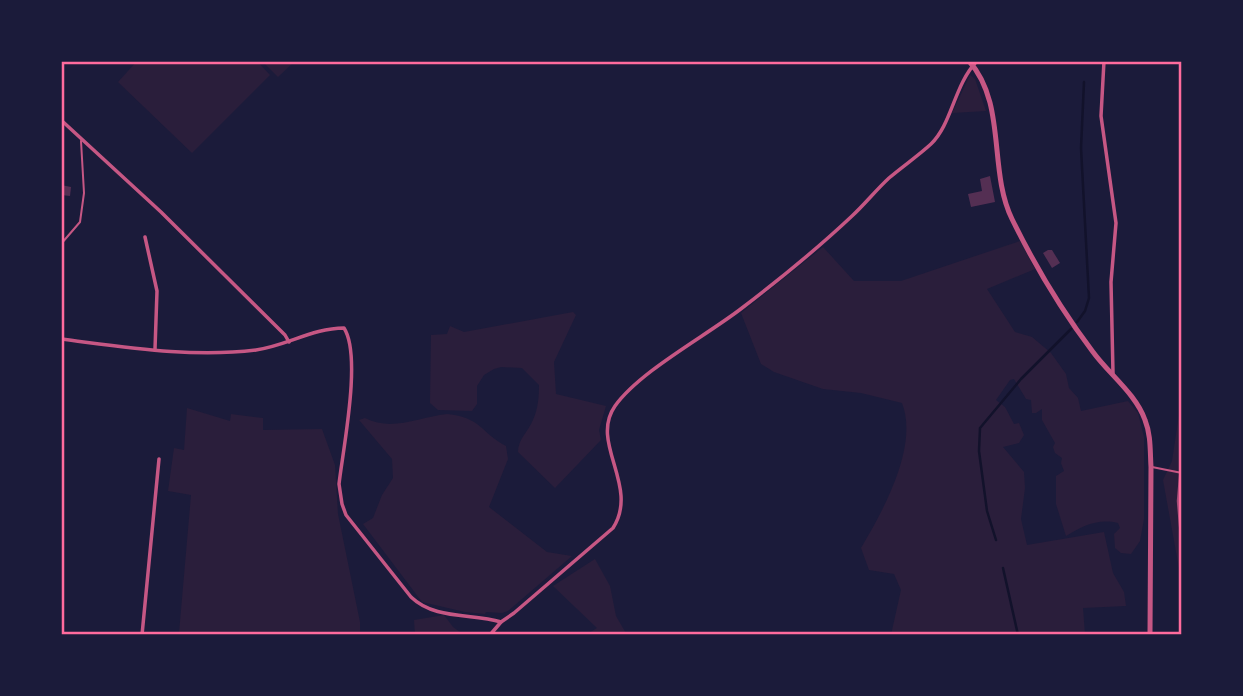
<svg xmlns="http://www.w3.org/2000/svg" width="1243" height="696" viewBox="0 0 1243 696" font-family="Rubik,sans-serif">
<style>
.green{fill:#2a1e3b}
.lines{fill:none;stroke-linecap:round;stroke-linejoin:round}
.stream{stroke:#12122b;stroke-width:2.5}
.building{fill:#542f53}
.service{stroke:#c65784;stroke-width:2}
.minor{stroke:#c65784;stroke-width:3.5}
.tertiary{stroke:#c65784;stroke-width:5}
.rail{stroke:#a44b75;stroke-width:2.5}
.neatline{fill:none;stroke:#ff6b9d;stroke-width:2.5}
</style>
<rect width="100%" height="100%" fill="#1b1b3a"/>
<g class="green">
<polygon points="137,61 257,61 270,75 192,153 118,82"/>
<polygon points="262,61 295,61 278,77"/>
<polygon points="970,75 975,79 986,111 952,113"/>
<path d="M1020 241 1035 269 987 289 1015 332 1032 337 1051 353 1066 374 1069 388 1078 398 1081 411 1128 401 1138 413 1144 437V519L1140 541 1131 554 1121 553 1115 548 1114 534 1120 528 1118 523C1098 518 1082 526 1066 536L1056 504V476L1064 471 1061 463 1062 458 1055 453 1053 447 1055 443 1042 420V409L1036 413H1032L1031 400 1026 399 1014 379 1010 380 996 400 1005 407 1014 424 1019 423 1024 435 1019 443 1003 447 1024 472 1025 488 1021 519 1027 545 1104 532 1113 573 1124 592 1126 606 1083 608 1085 635H891L901 590 894 574 869 570 861 548C883 511 919 446 902 403L861 393 823 389 774 372 761 364 741 313 823 247 854 281H901Z"/>
<path d="M573 312 576 315 554 362 556 394 606 406 599 430 601 440 555 488 518 452C518 439 528 432 533 420 538 409 539 397 539 385L522 368 501 367 494 369 484 375 477 386V404L472 411 438 410 430 403 431 335 447 334 450 326 464 332Z"/>
<polygon points="1182,395 1182,585 1163,480 1172,461"/>
<polygon points="187,408 230,421 231,414 263,418 263,430 322,429 335,465 338,514 360,622 360,635 179,633 191,495 168,491 174,448 184,450"/>
<path d="M447 414C481 417 481 433 506 446L508 459 489 507 547 552 572 556 508 611 502 613 486 612 485 614 465 612 422 602 363 524 373 518 382 495 393 478 392 459 359 420 365 418C392 432 419 417 447 414Z"/>
<polygon points="595,559 610,586 616,616 627,635 590,635 589,633 597,628 553,586"/>
<polygon points="444,615 453,627 464,635 415,635 414,620"/>
</g>
<g class="lines">
<g class="stream">
<polyline points="1077,322 1085,311 1089,298 1081,148 1084,82"/>
<polyline points="996,540 987,511 979,451 980,428 1021,379 1071,329"/>
<polyline points="1003,568 1018,635"/>
</g>
</g>
<g class="building">
<polygon points="990,176 995,202 971,207 968,194 982,191 980,179"/>
<polygon points="61,185 71,187 70,196 61,195"/>
<polygon points="1048,250 1052,250 1060,263 1052,268 1043,253"/>
</g>
<g class="lines">
<g class="service">
<polyline points="61,244 80,222 84,193 81,141"/>
<polyline points="1152,467 1182,473"/>
</g>
<g class="minor">
<polyline points="1104,61 1101,116 1116,223 1111,282 1113,373"/>
<polyline points="61,120 161,212 285,335 289,342"/>
<polyline points="145,237 157,291 155,349"/>
<path d="M61 339C125 347 191 358 256 350 286 346 313 328 344 328 362 356 343 449 339 484L342 504 346 515 411 597C435 620 471 613 501 622"/>
<polyline points="142,635 159,459"/>
<path d="M490 635 501 622 514 613 613 528C640 486 589 443 615 406 640 371 706 336 742 308 780 279 817 249 852 216 865 204 876 190 889 178 903 166 918 156 931 144 952 124 954 85 977 61"/>
</g>
<path class="tertiary" d="M969 61C1007 104 988 170 1012 219 1035 266 1062 311 1093 352 1109 374 1136 394 1145 420 1151 435 1150 451 1151 467L1150 635"/>
<polyline class="rail" points="1182,453 1178,501 1182,549"/>
</g>
<rect width="1243" height="696" fill="none" stroke="#1b1b3a" stroke-width="126"/>
<rect x="63" y="63" width="1117" height="570" class="neatline"/>
</svg>
